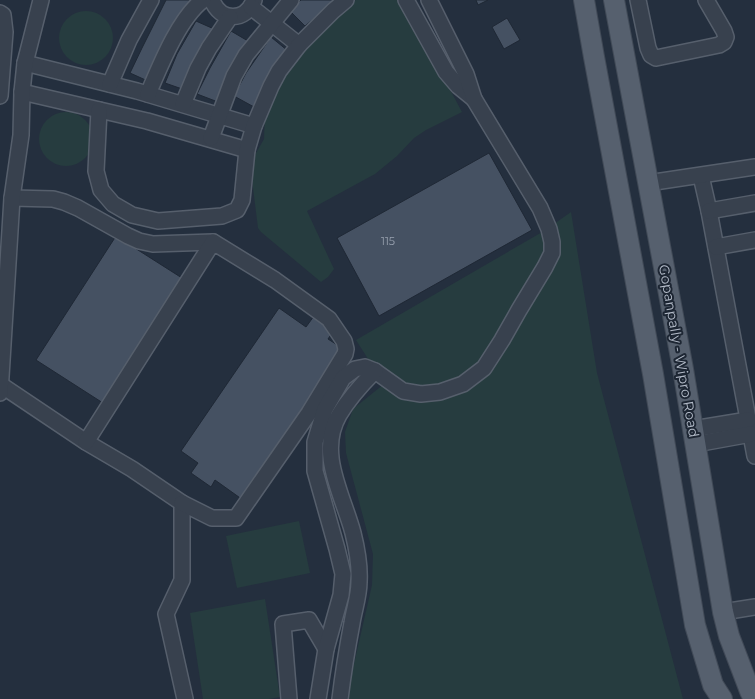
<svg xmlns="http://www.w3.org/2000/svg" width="755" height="699" viewBox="0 0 755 699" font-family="Montserrat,sans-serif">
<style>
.green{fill:#263c3f}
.building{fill:#455162;stroke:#1f2835}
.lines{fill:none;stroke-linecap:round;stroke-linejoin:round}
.minor-casing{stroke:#565f6c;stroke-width:18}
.major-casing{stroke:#414a57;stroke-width:22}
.minor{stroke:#38414e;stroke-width:15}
.major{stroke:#56606e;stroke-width:20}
.labels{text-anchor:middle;stroke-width:4;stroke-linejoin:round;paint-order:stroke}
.number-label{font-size:11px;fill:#98a1af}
.street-label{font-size:14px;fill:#b4bcc9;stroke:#1d2633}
</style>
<rect width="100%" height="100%" fill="#242f3e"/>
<g class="green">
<polygon points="356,0 402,0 462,112 426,130 414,138 397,156 375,174 307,211 334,269 328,277 321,282 261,232 258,228 251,172 252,160 264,139 265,114 279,82 308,44 346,7"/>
<circle cx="86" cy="38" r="27"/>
<circle cx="66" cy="139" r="27"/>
<polygon points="571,212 597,373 683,699 346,699 372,585 373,554 346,453 345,432 353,409 384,384 356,340 544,231"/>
<polygon points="299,521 310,573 237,588 226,536"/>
<polygon points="265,599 280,697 269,699 203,699 190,613"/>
</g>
<g class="building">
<polygon points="166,0 194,0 150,82 130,73 142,48"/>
<polygon points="301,0 336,0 305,26 290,11"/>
<polygon points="476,0 488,0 478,5"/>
<polygon points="507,18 520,40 504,49 492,27"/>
<polygon points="196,21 214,29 185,90 165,83 177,54"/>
<polygon points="231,31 248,41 218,102 197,94 210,68"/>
<polygon points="271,37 288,51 271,75 254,107 234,96 246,73"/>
<polygon points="489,153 532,230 379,316 337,238"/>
<polygon points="116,236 182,278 103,403 36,360"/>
<polygon points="279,308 306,327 314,316 334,330 328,339 345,350 243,500 215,480 211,487 191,473 198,463 181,451"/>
</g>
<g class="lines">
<defs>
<g id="minor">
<path d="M212 0C220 22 246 22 254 0"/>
<polyline points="406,0 446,72 458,86 474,99"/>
<polyline points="638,0 648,48 651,55 656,58 719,45 724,42 726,37 724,31 706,0"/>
<polyline points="251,7 299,45"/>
<polyline points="0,13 3,15 5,32 0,96"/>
<polyline points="25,63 137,91 254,126"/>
<polyline points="110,84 129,40 151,0"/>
<polyline points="22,92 147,121 247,150"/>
<path d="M148 94C160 66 179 18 203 0"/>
<polyline points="183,104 198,68 209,48 230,17"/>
<polyline points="99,110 96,171 101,190 113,204 132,215 158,221 222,216 237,210 242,200 247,150 254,126 271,86 279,71 299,45 333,11 346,0"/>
<polyline points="211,138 234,76 246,55 291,0"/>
<polyline points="701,176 709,211 755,456"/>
<polyline points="648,183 755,167"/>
<polyline points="12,198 53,199 64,202 78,208 128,236 139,241 153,244 213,242"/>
<polyline points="709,211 755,203"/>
<polyline points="716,247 755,240"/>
<polyline points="1,385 86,442 132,469 182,503 182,580 166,614 185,699"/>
<polyline points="0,393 12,198 21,135 22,92 25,63 41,0"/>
<polyline points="693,429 748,420"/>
<polyline points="86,442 213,242 275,280 329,319 344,341 346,349 345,354 309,413 236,518 212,518 182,503"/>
<polyline points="696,444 751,434"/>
<polyline points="723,612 755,607"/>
<polyline points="289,699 283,624 309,620 326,649"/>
<polyline points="318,699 326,649 341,595 343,574 337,549 315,471 315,442 325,409 343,378 355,369 365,367 375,371 403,391 421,394 440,392 463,384 484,368 502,340 519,310 545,267 552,253 552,242 549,229 540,208 474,99 466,74 429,0"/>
<path d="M340 699C343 674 347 649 352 623 354 610 359 596 359 582 360 566 357 549 353 533 343 495 317 453 339 415 348 400 363 383 375 371"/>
</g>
<g id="major">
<polyline points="584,0 594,57 653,374 695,625 713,685 722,699"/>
<polyline points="614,0 683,369 723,612 729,636 750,691 754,699"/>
</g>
</defs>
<use href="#minor" class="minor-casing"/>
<use href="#major" class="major-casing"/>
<use href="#minor" class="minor"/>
<use href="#major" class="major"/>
</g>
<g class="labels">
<g class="number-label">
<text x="388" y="245">115</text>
</g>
<g class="street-label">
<text transform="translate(679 351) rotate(80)" y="5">Gopanpally - Wipro Road</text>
</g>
</g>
</svg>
